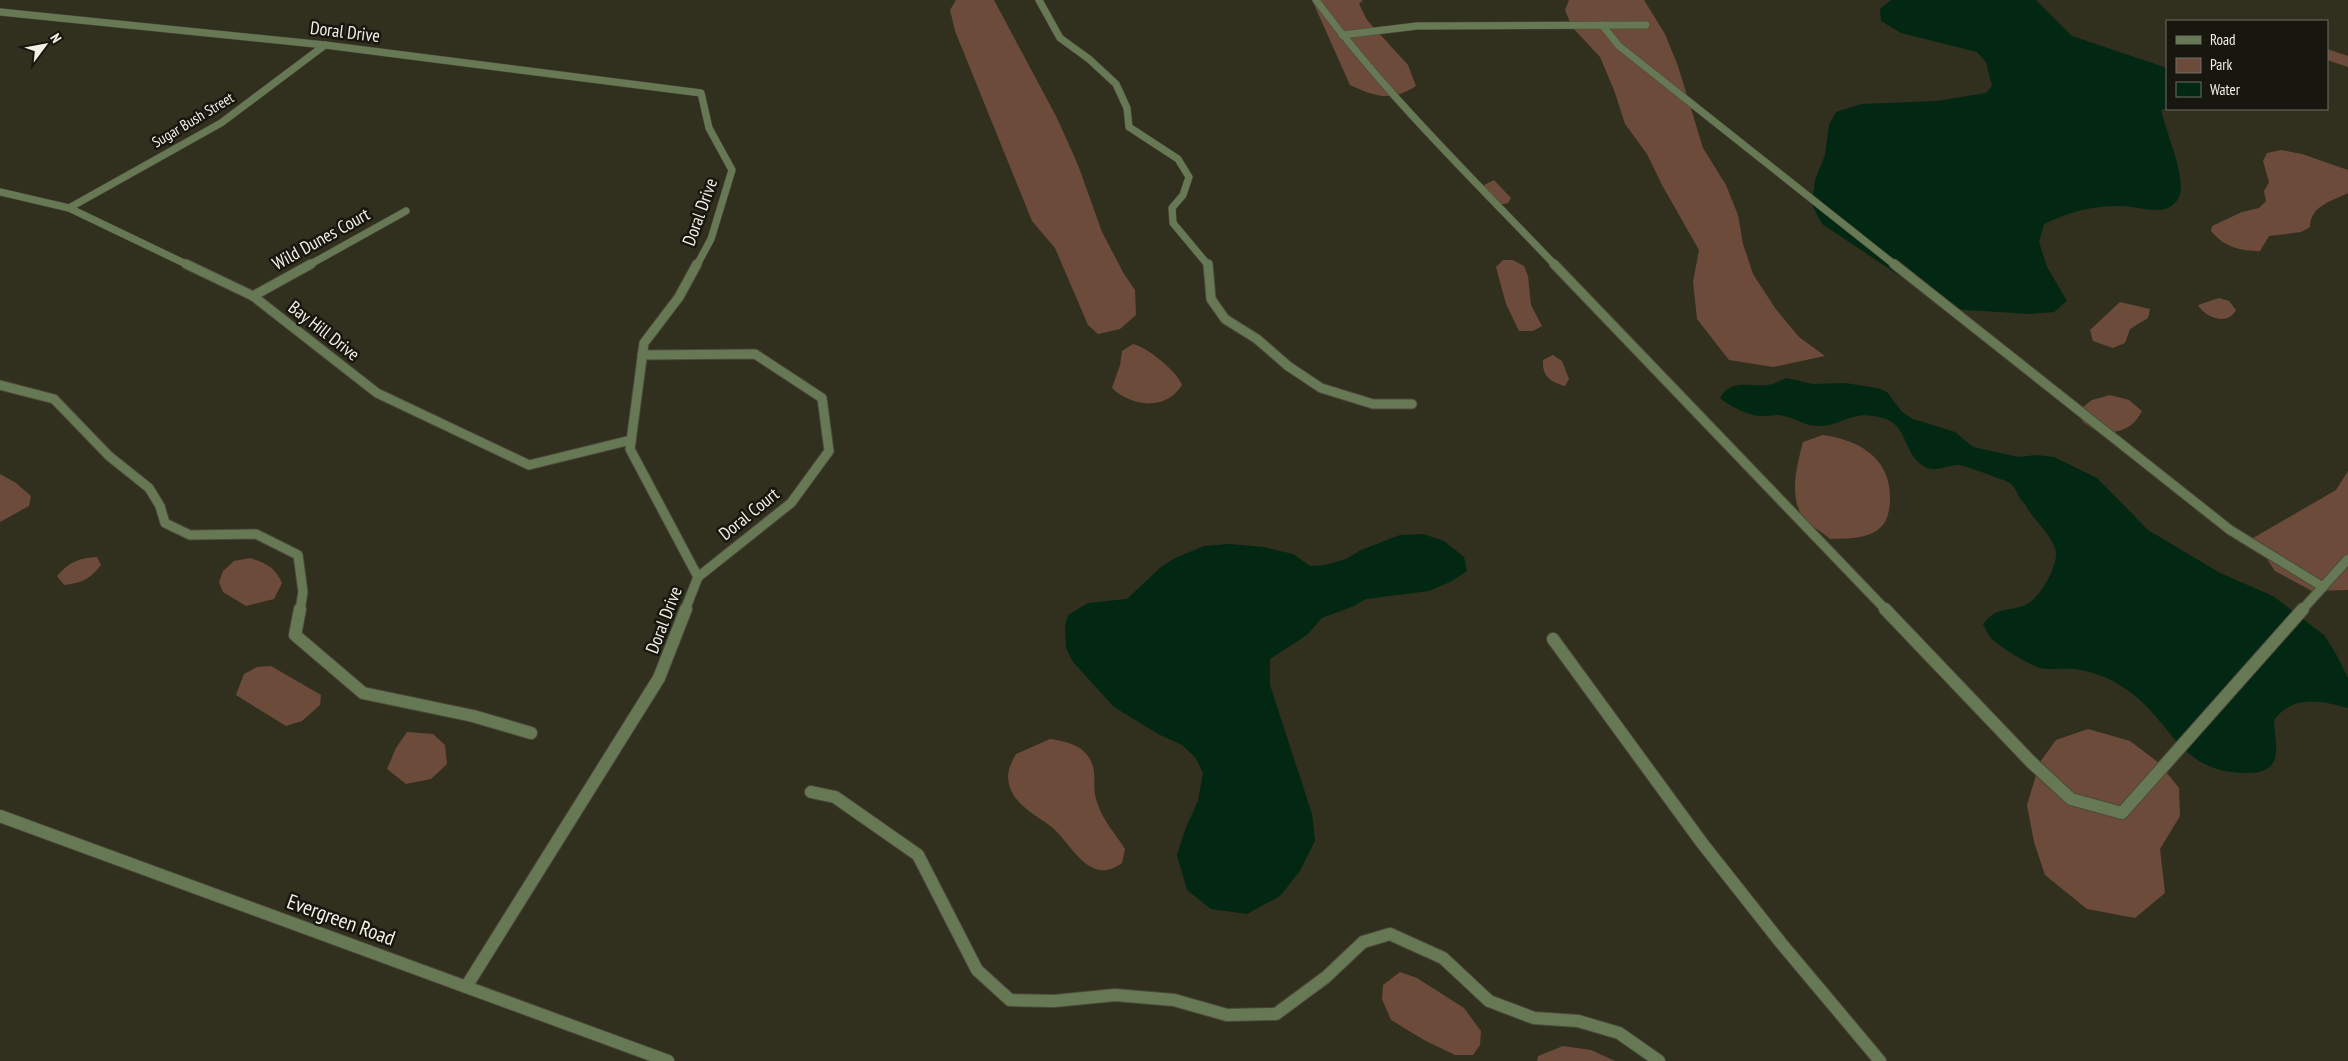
<svg xmlns="http://www.w3.org/2000/svg" width="2348" height="1061" viewBox="0 0 2348 1061" font-family="'PT Sans Narrow',sans-serif">
<style>
.green{fill:#6d4b3a}
.water{fill:#022713}
.lines{fill:none;stroke-linecap:round;stroke-linejoin:round}
.service-far2-casing{stroke:#4c4a3a;stroke-width:8}
.service-far1-casing{stroke:#4c4a3a;stroke-width:11}
.service-casing{stroke:#4c4a3a;stroke-width:14}
.minor-far2-casing{stroke:#4c4a3a;stroke-width:8}
.minor-far1-casing{stroke:#4c4a3a;stroke-width:11}
.minor-casing{stroke:#4c4a3a;stroke-width:14}
.tertiary-casing{stroke:#4c4a3a;stroke-width:14}
.service-far2{stroke:#677954;stroke-width:7}
.service-far1{stroke:#677954;stroke-width:9}
.service{stroke:#677954;stroke-width:12}
.minor-far2{stroke:#677954;stroke-width:7}
.minor-far1{stroke:#677954;stroke-width:9}
.minor{stroke:#677954;stroke-width:12}
.tertiary{stroke:#677954;stroke-width:12}
.labels{text-anchor:middle;stroke-width:5;stroke-linejoin:round;paint-order:stroke}
.far-street-label{font-size:15px;fill:#f1f0e5;stroke:#18170f}
.street-label{font-size:18px;fill:#f1f0e5;stroke:#18170f}
.near-street-label{font-size:21px;fill:#f1f0e5;stroke:#18170f}
</style>
<rect width="100%" height="100%" fill="#312f1e"/>
<g class="green">
<polygon points="956,0 994,0 1057,118 1078,165 1102,232 1124,274 1135,290 1136,315 1120,329 1098,334 1088,325 1055,248 1032,221 955,31 950,10"/>
<path d="M1312 0H1363L1359 4 1367 20 1408 65 1416 86C1391 102 1376 97 1350 85Z"/>
<polygon points="1569,0 1644,0 1665,34 1678,66 1703,148 1726,185 1738,215 1743,244 1753,274 1775,308 1799,337 1825,356 1773,367 1729,360 1697,319 1693,282 1699,250 1662,185 1647,154 1625,124 1614,90 1600,57 1572,27 1565,10"/>
<polygon points="2327,49 2348,56 2348,67 2327,60"/>
<path d="M2281 150 2302 154 2348 170V193C2332 201 2310 206 2310 227L2301 232 2269 236 2260 251C2240 251 2224 247 2211 231L2212 226 2242 212 2259 208 2266 201 2264 191 2269 182 2263 161 2267 153Z"/>
<polygon points="1494,180 1511,198 1508,203 1498,205 1490,199 1484,185"/>
<polygon points="1503,260 1513,260 1524,266 1528,276 1531,305 1542,326 1533,331 1519,331 1506,304 1496,267"/>
<path d="M2219 298 2229 301 2236 310C2228 326 2205 318 2198 305Z"/>
<polygon points="2120,302 2150,309 2148,318 2130,329 2125,343 2113,348 2093,341 2090,330"/>
<path d="M1133 344C1147 347 1177 371 1182 385 1166 411 1132 407 1112 388L1120 365 1122 351Z"/>
<path d="M1553 355 1562 361 1569 379 1565 386C1550 382 1542 376 1543 360Z"/>
<path d="M2110 395 2129 400 2142 411C2132 430 2121 431 2101 434L2083 422 2079 410 2092 400Z"/>
<path d="M1823 435C1859 440 1891 458 1890 499 1890 507 1888 521 1881 527 1868 540 1846 538 1830 539 1822 532 1808 524 1802 516 1789 494 1797 465 1803 442Z"/>
<polygon points="2348,471 2348,590 2312,591 2275,571 2253,538 2336,490"/>
<polygon points="0,474 16,483 31,496 29,506 0,522"/>
<path d="M97 557 101 565C90 579 82 583 64 585L57 576C69 562 79 558 97 557Z"/>
<path d="M250 558C266 563 275 567 282 583L274 599 246 606 223 592 219 582 223 571 234 561Z"/>
<polygon points="271,666 321,695 320,705 302,721 286,726 236,695 244,674 257,667"/>
<polygon points="2088,729 2130,741 2159,763 2179,788 2180,816 2160,849 2165,893 2135,918 2087,909 2045,875 2034,842 2027,805 2040,762 2056,740"/>
<polygon points="407,732 433,734 445,745 447,764 431,779 406,784 387,769 396,748"/>
<path d="M1050 739C1070 742 1090 747 1094 771 1095 781 1093 792 1097 802 1104 823 1114 831 1125 849L1122 863C1090 887 1072 845 1053 828 1039 817 1018 807 1011 790 1005 775 1009 767 1016 754Z"/>
<polygon points="1400,972 1417,978 1464,1008 1481,1031 1480,1045 1473,1055 1455,1055 1424,1040 1391,1020 1382,999 1383,985"/>
<polygon points="1563,1046 1591,1050 1615,1061 1537,1061 1538,1056"/>
</g>
<g class="water">
<path d="M1891 0H2036L2072 36 2167 68V108L2161 110C2167 135 2180 162 2181 188 2181 195 2177 203 2170 207 2158 214 2135 206 2121 206 2094 205 2068 212 2044 224L2039 242 2047 267 2067 301 2054 312 2029 314 1953 309 1927 294 1822 224 1812 205 1815 180 1825 155 1829 125 1836 112 1861 104 1937 101 1986 93 1992 86 1986 62 1977 52 1901 33 1881 21 1880 9Z"/>
<path d="M1786 378 1813 384 1845 383 1877 388 1887 392 1902 412 1913 419 1955 432 1973 447 2019 457 2036 455 2054 457 2097 478 2148 530 2220 573 2273 596 2324 635 2336 654 2348 678V708C2320 700 2293 695 2274 720 2275 746 2286 773 2247 773 2175 773 2173 717 2121 686 2108 677 2090 671 2075 669 2063 668 2051 670 2040 668 2028 664 2000 647 1991 638 1988 635 1986 629 1983 625 1996 605 2009 613 2027 604 2040 598 2061 562 2055 548 2049 532 2033 520 2025 504 2017 498 2018 489 2010 483 2007 481 1963 465 1960 465 1946 464 1937 474 1923 466 1904 454 1908 425 1883 418 1852 409 1847 424 1820 426 1807 427 1797 419 1784 416 1778 414 1772 416 1765 416 1750 417 1731 407 1720 398 1731 378 1749 387 1767 385 1774 384 1780 381 1786 378Z"/>
<polygon points="1423,534 1444,541 1464,557 1467,571 1452,581 1429,591 1366,599 1354,606 1322,618 1307,635 1270,659 1270,685 1312,814 1315,841 1300,871 1280,896 1247,914 1211,909 1187,890 1177,855 1186,827 1198,801 1203,773 1196,758 1182,745 1158,734 1114,707 1073,662 1066,648 1065,626 1068,615 1088,603 1127,599 1161,567 1175,558 1204,546 1229,544 1263,547 1293,554 1310,566 1325,565 1346,559 1361,550 1400,535"/>
</g>
<g class="lines">
<defs>
<polyline id="service-far2" points="1039,0 1060,38 1089,59 1116,84 1127,108 1129,127 1178,159 1189,177 1183,195 1172,208 1173,223 1208,265"/>
<g id="service-far1">
<polyline points="1208,264 1211,299 1225,319 1257,339 1288,366 1321,388 1373,404 1412,404"/>
<polyline points="0,385 54,399 109,456 149,488 160,506 165,523 190,535 256,534 298,555 303,592 300,610"/>
</g>
<g id="service">
<polyline points="300,609 295,635 363,693 473,716 531,733"/>
<polyline points="1553,639 1702,843 1781,943 1880,1061"/>
<polyline points="811,792 835,797 918,855 977,970 1010,1000 1054,1001 1115,995 1174,1000 1227,1015 1276,1014 1326,977 1363,942 1390,934 1443,958 1489,1001 1534,1018 1578,1021 1619,1033 1659,1061"/>
</g>
<g id="minor-far2">
<path d="M1316 0C1387 96 1473 179 1555 265"/>
<polyline points="0,12 325,45 701,93 709,128 732,170 711,239 697,265"/>
<polyline points="1602,25 1619,46 1895,265"/>
<polyline points="1342,35 1417,26 1646,25"/>
<polyline points="0,192 69,208 188,265"/>
<polyline points="69,208 221,123 325,45"/>
<polyline points="309,265 406,211"/>
</g>
<g id="minor-far1">
<polyline points="186,264 253,296 377,393 529,465 631,440"/>
<polyline points="1554,264 1886,610"/>
<polyline points="1894,264 2230,530 2323,587"/>
<polyline points="253,296 311,264"/>
<polyline points="642,355 755,354 822,398 829,451 791,503 698,577"/>
<polyline points="685,610 698,577 630,449 644,343 679,297 697,264"/>
<polyline points="2302,610 2348,559"/>
</g>
<g id="minor">
<polyline points="1885,609 2031,762 2071,799 2122,813 2303,609"/>
<polyline points="466,987 659,678 686,609"/>
</g>
<polyline id="tertiary" points="0,816 668,1061"/>
</defs>
<use href="#service-far2" class="service-far2-casing"/>
<use href="#service-far1" class="service-far1-casing"/>
<use href="#service" class="service-casing"/>
<use href="#minor-far2" class="minor-far2-casing"/>
<use href="#minor-far1" class="minor-far1-casing"/>
<use href="#minor" class="minor-casing"/>
<use href="#tertiary" class="tertiary-casing"/>
<use href="#service-far2" class="service-far2"/>
<use href="#service-far1" class="service-far1"/>
<use href="#service" class="service"/>
<use href="#minor-far2" class="minor-far2"/>
<use href="#minor-far1" class="minor-far1"/>
<use href="#minor" class="minor"/>
<use href="#tertiary" class="tertiary"/>
</g>
<g class="labels">
<g class="far-street-label">
<text transform="translate(193 120) rotate(-31)" y="5">Sugar Bush Street</text>
</g>
<g class="street-label">
<text transform="translate(345 32) rotate(7)" y="6">Doral Drive</text>
<text transform="translate(700 212) rotate(-70)" y="6">Doral Drive</text>
<text transform="translate(321 239) rotate(-29)" y="6">Wild Dunes Court</text>
<text transform="translate(324 331) rotate(38)" y="6">Bay Hill Drive</text>
<text transform="translate(749 514) rotate(-39)" y="6">Doral Court</text>
<text transform="translate(664 620) rotate(-69)" y="6">Doral Drive</text>
</g>
<g class="near-street-label">
<text transform="translate(341 920) rotate(20)" y="7">Evergreen Road</text>
</g>
</g>
<rect x="2166" y="20" width="162" height="90" fill="#18170f" stroke="#6f6e65"/>
<rect x="2176" y="36" width="25" height="8" fill="#677954" stroke="#6f6e65"/>
<text x="2210" y="45" font-size="15" fill="#f1f0e5">Road</text>
<rect x="2176" y="58" width="25" height="15" fill="#6d4b3a" stroke="#6f6e65"/>
<text x="2210" y="70" font-size="15" fill="#f1f0e5">Park</text>
<rect x="2176" y="82" width="25" height="15" fill="#022713" stroke="#6f6e65"/>
<text x="2210" y="95" font-size="15" fill="#f1f0e5">Water</text>
<g transform="translate(45 45) rotate(58)" stroke="#18170f" stroke-width="4" paint-order="stroke">
<path d="M0-4L9 19L0 12L-9 19Z" fill="#f1f0e5"/>
<text y="-8" font-size="14" font-weight="bold" text-anchor="middle" fill="#f1f0e5">N</text>
</g>
</svg>
